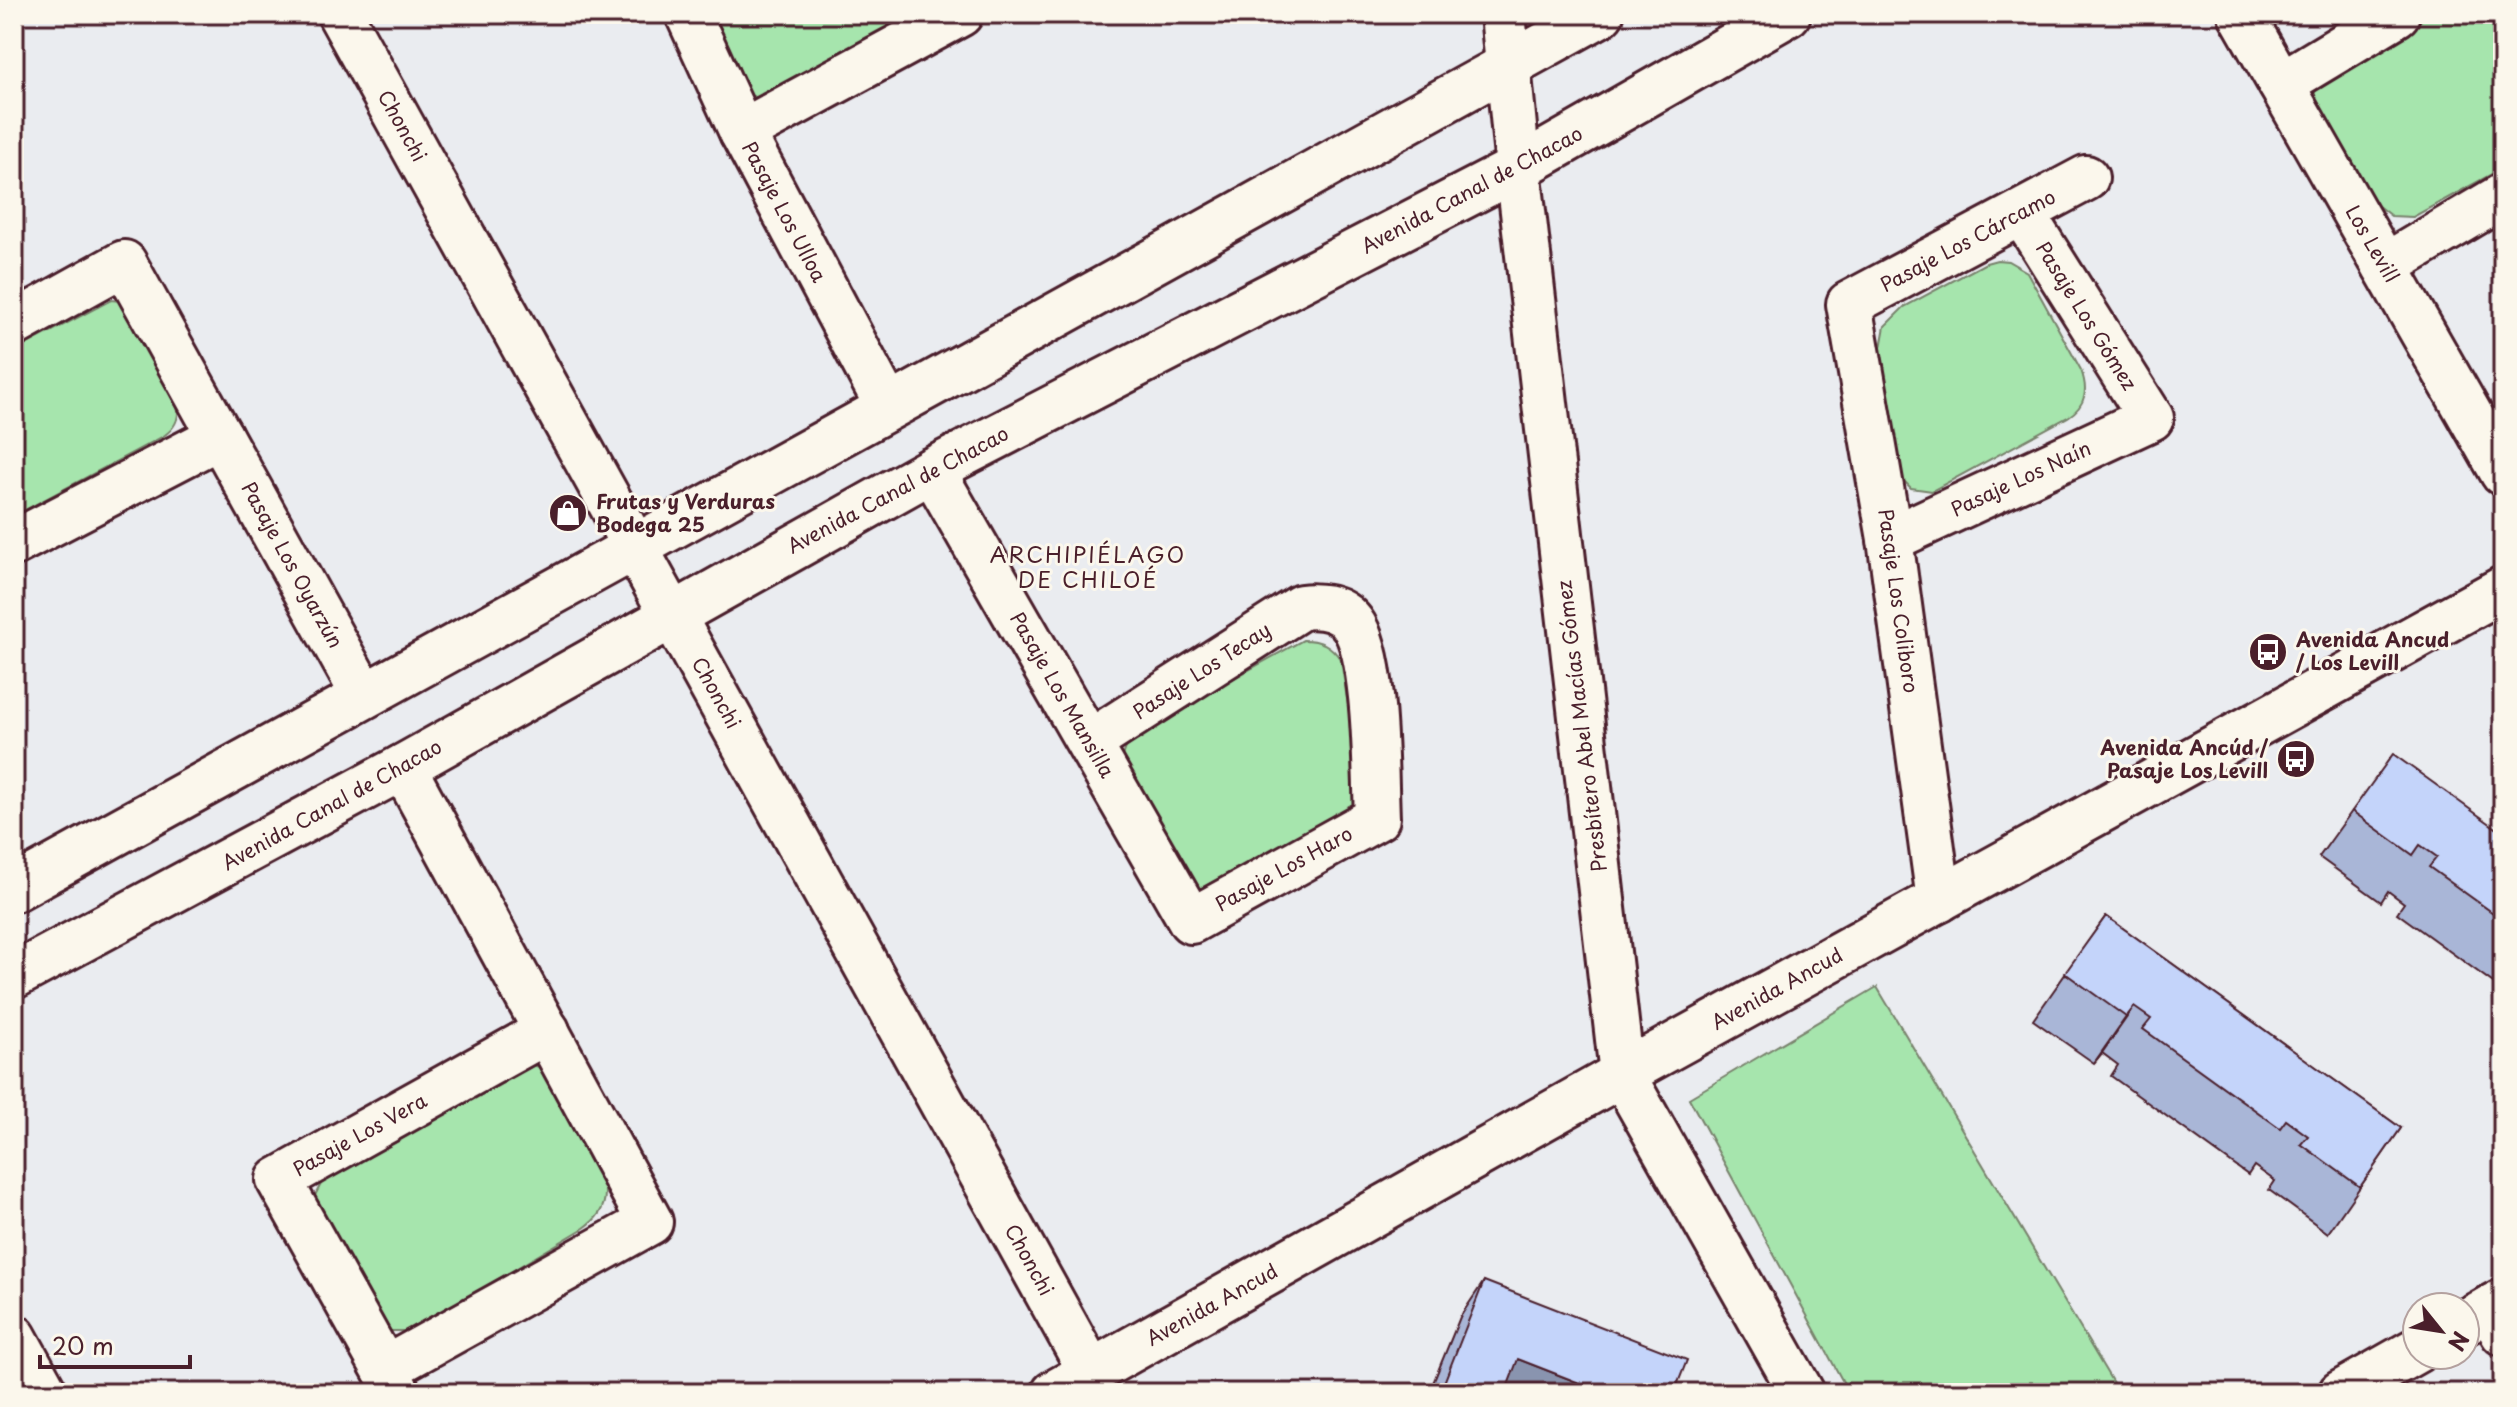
<svg xmlns="http://www.w3.org/2000/svg" width="2517" height="1407" viewBox="0 0 2517 1407" font-family="'Playpen Sans',sans-serif">
<style>
.green{fill:#a6e5ad;stroke:#78826c;stroke-width:2}
.lines{fill:none;stroke-linecap:round;stroke-linejoin:round}
.minor-casing{stroke:#4a1f2b;stroke-width:50}
.tertiary-casing{stroke:#4a1f2b;stroke-width:50}
.minor{stroke:#fbf7ec;stroke-width:44}
.tertiary{stroke:#fbf7ec;stroke-width:44}
.wall{fill:#a9b6d7;stroke:#4a1f2b;stroke-width:2}
.shaded-wall{fill:#8994af;stroke:#4a1f2b;stroke-width:2}
.building{fill:#c4d4fa;stroke:#4a1f2b;stroke-width:2}
.labels{text-anchor:middle;stroke-width:6;stroke-linejoin:round;paint-order:stroke}
.street-label{font-size:20px;fill:#4a1f2b;stroke:#fbf7ec}
.poi-label{font-size:20px;font-weight:bold;fill:#4a1f2b;stroke:#fbf7ec;text-anchor:start}
.neighbourhood-label{font-size:22px;letter-spacing:2px;fill:#4a1f2b;stroke:#fbf7ec}
</style>
<rect width="100%" height="100%" fill="#eaecf0"/>
<filter id="ink" filterUnits="userSpaceOnUse"><feTurbulence type="fractalNoise" baseFrequency=".0125" numOctaves="2"/><feDisplacementMap in="SourceGraphic" scale="16" xChannelSelector="R" yChannelSelector="G"/><feConvolveMatrix kernelMatrix="1 2 1 2 8 2 1 2 1" color-interpolation-filters="sRGB"/></filter>
<g filter="url(#ink)">
<g class="green">
<polygon points="695,14 920,14 761,99 741,92"/>
<polygon points="2432,14 2495,14 2497,16 2503,32 2503,168 2413,217 2391,216 2373,202 2314,97 2316,87 2339,67"/>
<path d="M1997 260 2008 261 2027 272 2081 370C2088 389 2087 405 2068 417L1932 491 1911 488 1897 474 1880 353 1885 326 1904 307 1986 263Z"/>
<path d="M111 300 120 301 127 310C137 328 177 396 178 412 178 424 171 431 162 437L14 516V351Z"/>
<path d="M1303 640C1321 640 1331 645 1341 660L1361 790 1359 803 1207 890 1198 889 1122 762C1125 741 1135 735 1151 724Z"/>
<polygon points="1877,987 2119,1393 1849,1393 1689,1098"/>
<path d="M531 1065 545 1068C557 1091 605 1172 605 1193 605 1209 597 1219 584 1228L411 1331H390L380 1326 312 1201 321 1184 328 1178 525 1066Z"/>
</g>
<g class="lines">
<defs>
<g id="minor">
<polyline points="340,14 1091,1372"/>
<polyline points="688,14 742,132 888,407"/>
<polyline points="1503,14 1518,168 1622,1074 1802,1393"/>
<polyline points="2241,14 2503,473"/>
<polyline points="2281,84 2397,14"/>
<polyline points="742,132 960,14"/>
<polyline points="2385,266 2503,196"/>
<polyline points="14,324 124,263 363,694"/>
<path d="M932 470 1191 921 1377 818C1375 774 1376 655 1352 623 1340 607 1319 605 1301 607L1089 743"/>
<polyline points="1890,539 2151,418 2022,213"/>
<polyline points="14,543 220,436"/>
<path d="M14 889C541 595 1074 309 1601 14"/>
<polyline points="1939,900 1890,539 1849,304 2086,178"/>
<polyline points="14,976 403,767 932,470 1518,168 1788,14"/>
<polyline points="2490,1308 2503,1333"/>
<polyline points="14,1337 45,1393"/>
<polyline points="385,1369 650,1222 403,767"/>
<polyline points="398,1393 279,1180 547,1031"/>
</g>
<g id="tertiary">
<polyline points="2465,1322 2503,1301"/>
<polyline points="1054,1393 1622,1074 2503,589"/>
<polyline points="2341,1393 2417,1350"/>
</g>
</defs>
<use href="#minor" class="minor-casing"/>
<use href="#tertiary" class="tertiary-casing"/>
<use href="#minor" class="minor"/>
<use href="#tertiary" class="tertiary"/>
</g>
<g class="wall">
<polygon points="2352,811 2503,833 2503,990 2397,913 2404,903 2388,891 2381,902 2319,857"/>
<polygon points="2106,916 2401,1128 2328,1233 2269,1190 2275,1181 2254,1166 2248,1175 2111,1076 2118,1065 2102,1053 2094,1063 2033,1020"/>
<polygon points="1484,1281 1674,1393 1429,1393 1460,1317"/>
</g>
<g class="shaded-wall">
<polygon points="2134,1007 2102,1053 2094,1063 2126,1017"/>
<polygon points="1518,1359 1605,1393 1494,1393"/>
</g>
<g class="building">
<polygon points="2393,754 2503,833 2503,920 2429,867 2437,857 2420,845 2413,855 2352,811"/>
<polygon points="2106,916 2401,1128 2360,1187 2301,1144 2308,1136 2286,1120 2280,1128 2143,1029 2151,1019 2134,1007 2126,1017 2065,973"/>
<polygon points="1484,1281 1687,1360 1674,1393 1605,1393 1518,1359 1505,1393 1440,1393"/>
</g>
</g>
<defs>
<symbol id="shop-disc" viewBox="-11 -11 22 22"><circle r="9.5" fill="#4a1f2b" stroke="#fbf7ec"/><path d="M-5-2.5h2.3a2.7 3.5 0 0 1 5.4 0H5L5.5 6h-11ZM-1.5-2.5h3a1.5 2.3 0 0 0-3 0Z" fill="#fff"/></symbol>
<symbol id="bus-disc" viewBox="-11 -11 22 22"><circle r="9.5" fill="#4a1f2b" stroke="#fbf7ec"/><path d="M-5-6H5V4H4V6H2V4H-2V6H-4V4H-5ZM-3.5-4V0h7V-4ZM-3.5 1.2v1.5H-2V1.2ZM2 1.2v1.5H3.5V1.2Z" fill="#fff"/></symbol>
</defs>
<g fill-rule="evenodd">
<use href="#shop-disc" x="546" y="491" width="44" height="44"/>
<use href="#bus-disc" x="2246" y="630" width="44" height="44"/>
<use href="#bus-disc" x="2274" y="737" width="44" height="44"/>
</g>
<g class="labels">
<g class="street-label">
<text transform="translate(402 126) rotate(61)" y="7">Chonchi</text>
<text transform="translate(1472 190) rotate(-28)" y="7">Avenida Canal de Chacao</text>
<text transform="translate(784 212) rotate(62)" y="7">Pasaje Los Ulloa</text>
<text transform="translate(1968 241) rotate(-28)" y="7">Pasaje Los Cárcamo</text>
<text transform="translate(2372 244) rotate(60)" y="7">Los Levill</text>
<text transform="translate(2086 316) rotate(58)" y="7">Pasaje Los Gómez</text>
<text transform="translate(2021 479) rotate(-25)" y="7">Pasaje Los Naín</text>
<text transform="translate(898 490) rotate(-28)" y="7">Avenida Canal de Chacao</text>
<text transform="translate(292 565) rotate(61)" y="7">Pasaje Los Oyarzún</text>
<text transform="translate(1898 601) rotate(82)" y="7">Pasaje Los Coliboro</text>
<text transform="translate(1202 671) rotate(-33)" y="7">Pasaje Los Tecay</text>
<text transform="translate(716 693) rotate(61)" y="7">Chonchi</text>
<text transform="translate(1062 695) rotate(60)" y="7">Pasaje Los Mansilla</text>
<text transform="translate(1582 726) rotate(-97)" y="7">Presbítero Abel Macías Gómez</text>
<text transform="translate(332 805) rotate(-29)" y="7">Avenida Canal de Chacao</text>
<text transform="translate(1284 869) rotate(-29)" y="7">Pasaje Los Haro</text>
<text transform="translate(1777 989) rotate(-29)" y="7">Avenida Ancud</text>
<text transform="translate(360 1135) rotate(-29)" y="7">Pasaje Los Vera</text>
<text transform="translate(1029 1260) rotate(61)" y="7">Chonchi</text>
<text transform="translate(1212 1305) rotate(-29)" y="7">Avenida Ancud</text>
</g>
<g class="poi-label">
<text x="596" y="509">Frutas y Verduras<tspan x="596" dy="23">Bodega 25</tspan></text>
<text x="2296" y="647">Avenida Ancud<tspan x="2296" dy="23">/ Los Levill</tspan></text>
<text x="2268" y="755" text-anchor="end">Avenida Ancúd /<tspan x="2268" dy="23">Pasaje Los Levill</tspan></text>
</g>
<g class="neighbourhood-label">
<text x="1088" y="563">ARCHIPIÉLAGO<tspan x="1088" dy="25">DE CHILOÉ</tspan></text>
</g>
</g>
<rect width="2517" height="1407" fill="none" stroke="#fbf7ec" stroke-width="48"/>
<rect x="24" y="24" width="2469" height="1359" fill="none" stroke="#4a1f2b" stroke-width="3" filter="url(#ink)"/>
<g transform="translate(2441 1331) rotate(120)"><circle r="38" fill="#fbf7ec" stroke="#b4a19f" stroke-width="2"/>
<path d="M0-6L14 30L0 20L-14 30Z" fill="#4a1f2b"/>
<text y="-12" font-size="22" font-weight="bold" text-anchor="middle" fill="#4a1f2b">N</text>
</g>
<path d="M40 1355v12h150v-12" fill="none" stroke="#4a1f2b" stroke-width="4"/>
<text x="52" y="1355" font-size="24" fill="#4a1f2b" stroke="#fbf7ec" stroke-width="6" paint-order="stroke">20 m</text>
</svg>
